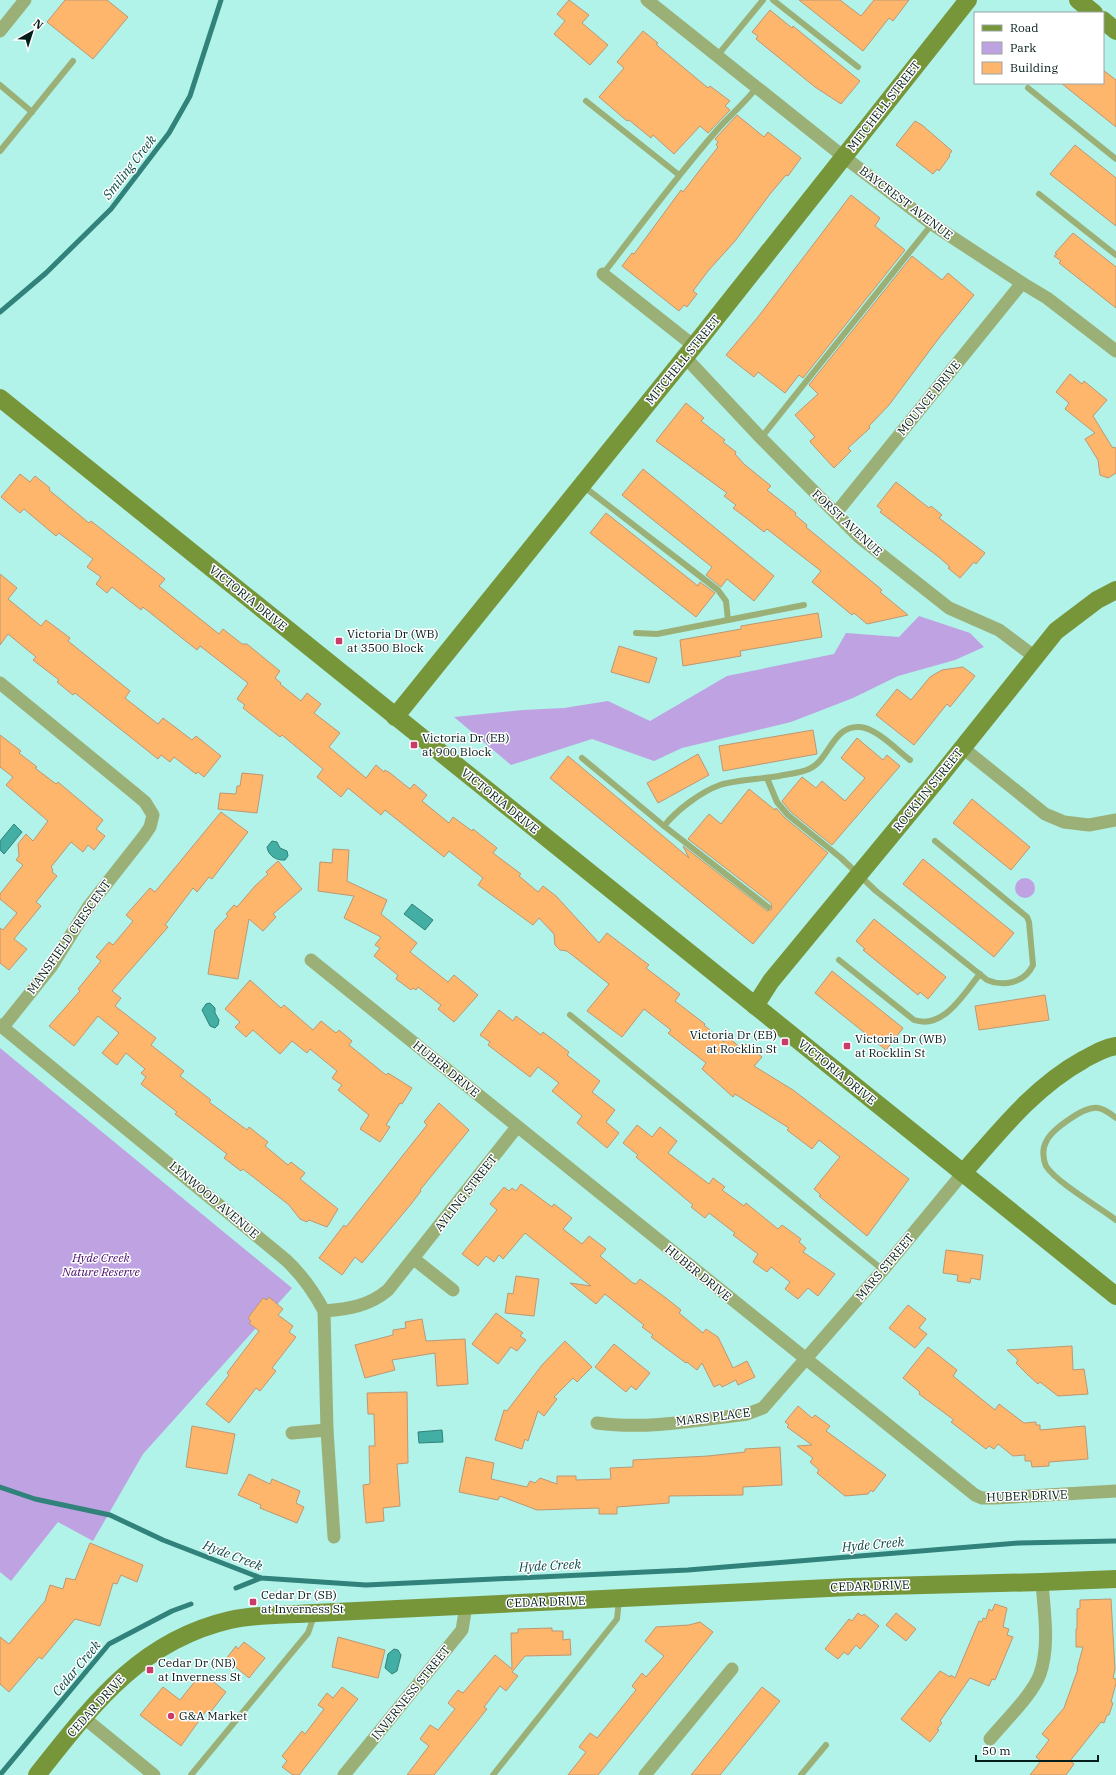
<svg xmlns="http://www.w3.org/2000/svg" width="1116" height="1775" viewBox="0 0 1116 1775" font-family="'IBM Plex Serif',serif">
<style>
.green{fill:#bfa2e2}
.water{fill:#43aea3;stroke:#30827a}
.lines{fill:none;stroke-linecap:round;stroke-linejoin:round}
.stream{stroke:#30827a;stroke-width:5}
.building{fill:#feb66c;stroke:#bc9773}
.lane{stroke:#9ab077;stroke-width:6}
.street{stroke:#9ab077;stroke-width:13}
.secondary{stroke:#77963a;stroke-width:18}
.poi-dot{fill:#c93c69;stroke:#fff;stroke-width:1.5}
.labels{text-anchor:middle;stroke-width:3;stroke-linejoin:round;paint-order:stroke}
.street-label{font-size:12px;fill:#031d1b;stroke:#fff}
.poi-label{font-size:12px;fill:#031d1b;stroke:#fff;text-anchor:start}
.park-label{font-size:12px;font-style:italic;fill:#45086d;stroke:#fff}
.water-label{font-size:13px;font-style:italic;fill:#0a4b45;stroke:#fff}
</style>
<rect width="100%" height="100%" fill="#b1f2e9"/>
<g class="green">
<polygon points="919,616 970,633 984,647 955,660 898,676 853,698 791,722 682,748 654,761 592,739 511,765 454,717 523,710 564,708 608,701 650,721 727,676 834,654 846,633 899,637"/>
<circle cx="1025" cy="888" r="10"/>
<polygon points="0,1048 292,1288 143,1454 93,1541 58,1522 11,1581 0,1572"/>
</g>
<g class="water">
<polygon points="14,824 22,832 4,854 0,850 0,841"/>
<path d="M272 841 277 842 280 848 287 851 288 856 285 860C276 861 268 855 267 847Z"/>
<polygon points="412,904 433,920 425,930 404,914"/>
<polygon points="210,1003 215,1008 215,1013 219,1020 218,1025 215,1028 210,1026 202,1010 206,1004"/>
<polygon points="442,1430 443,1442 419,1443 418,1432"/>
<polygon points="394,1649 398,1650 401,1655 397,1671 392,1674 385,1668 388,1654"/>
</g>
<g class="lines">
<g class="stream">
<polyline points="0,312 46,273 111,209 169,133 190,96 221,0"/>
<polyline points="0,1487 35,1499 110,1515 163,1540 261,1578 366,1585 688,1570 1019,1543 1116,1541"/>
<polyline points="236,1588 261,1578"/>
<polyline points="0,1775 109,1644 172,1611 191,1604"/>
</g>
</g>
<g class="building">
<polygon points="65,0 107,0 128,17 93,59 47,22"/>
<polygon points="569,0 589,15 582,23 608,45 590,65 554,34 565,21 557,14"/>
<polygon points="799,0 840,0 861,16 874,0 909,0 893,21 889,18 863,51"/>
<polygon points="770,10 792,28 793,26 860,81 841,104 815,87 756,39 758,36 752,32"/>
<polygon points="643,31 658,43 656,44 660,48 708,88 710,86 730,101 725,106 730,110 708,133 700,126 674,154 653,135 651,138 629,120 627,121 599,97 624,68 617,62"/>
<polygon points="1103,70 1116,80 1116,127 1061,83 1103,83"/>
<polygon points="737,115 764,137 768,132 801,158 788,176 786,175 770,194 735,241 708,271 693,291 697,294 687,307 684,305 679,311 622,266 632,253 634,254 681,190 683,192 703,166 718,147 716,145 718,142 715,139"/>
<polygon points="915,121 922,125 952,151 949,155 950,156 939,171 937,169 933,174 896,145"/>
<polygon points="1075,145 1116,178 1116,226 1050,174"/>
<polygon points="851,195 880,218 875,226 905,250 803,378 799,375 785,393 758,372 754,377 726,355 758,317"/>
<polygon points="1073,233 1116,267 1116,308 1059,263 1061,261 1054,256 1057,254 1055,253"/>
<polygon points="912,256 942,280 948,273 974,295 939,338 889,405 869,426 870,428 848,448 851,451 834,468 811,443 810,441 815,437 795,415 818,394 809,385"/>
<polygon points="1070,374 1082,384 1084,381 1107,400 1093,416 1112,447 1116,448 1116,473 1108,478 1100,475 1098,460 1085,439 1095,433 1065,409 1069,403 1056,392"/>
<polygon points="686,403 704,418 701,421 725,440 723,442 736,452 735,454 744,464 771,486 767,490 796,513 795,515 807,525 806,527 882,590 880,592 908,615 867,624 854,613 852,615 812,582 821,571 767,529 764,532 745,517 733,508 736,505 724,496 727,493 656,441"/>
<polygon points="643,469 774,576 754,601 727,579 721,587 706,575 712,567 622,495"/>
<polygon points="20,474 30,482 35,476 50,488 49,490 89,523 91,521 165,579 159,586 219,634 223,629 242,644 247,644 253,649 280,671 275,678 281,683 280,684 301,701 307,693 321,704 314,713 340,733 329,747 366,778 376,765 384,772 385,770 390,773 410,789 414,784 427,795 422,801 449,823 453,817 472,831 473,829 497,848 493,853 521,874 519,876 538,892 543,886 556,896 599,943 607,933 649,965 646,968 680,994 675,1001 705,1024 704,1025 724,1042 728,1037 742,1049 746,1044 762,1057 754,1066 793,1090 909,1179 867,1236 819,1196 821,1195 814,1189 840,1157 819,1140 812,1149 787,1130 789,1128 735,1094 733,1097 702,1069 706,1063 668,1033 671,1030 644,1009 622,1037 587,1011 609,984 567,951 560,950 555,945 554,934 539,918 533,925 478,885 483,878 449,851 444,857 385,810 381,815 348,788 341,797 317,777 323,769 282,735 280,737 243,708 245,705 237,699 248,683 200,646 197,650 143,607 141,610 112,587 107,593 96,584 101,577 87,567 93,559 59,533 56,536 24,509 20,513 1,497"/>
<polygon points="896,482 929,508 931,506 942,515 939,518 985,553 976,564 974,562 960,578 948,568 950,567 940,558 880,512 882,510 877,506"/>
<polygon points="606,513 698,586 700,582 715,593 696,617 590,533"/>
<polygon points="0,574 17,588 8,599 41,626 46,620 70,638 68,641 130,691 125,698 158,724 163,718 192,740 196,736 221,756 204,777 198,772 196,774 174,757 170,762 161,755 158,759 75,693 73,695 57,682 59,680 33,660 36,657 8,634 0,645"/>
<polygon points="818,613 822,637 740,651 741,656 683,666 680,640 741,629 741,626"/>
<polygon points="619,646 657,658 649,683 611,672"/>
<polygon points="963,667 975,676 950,707 947,704 914,745 876,715 897,689 911,700 930,677 942,670"/>
<polygon points="813,730 817,754 723,771 719,746"/>
<polygon points="0,735 21,751 19,753 37,767 35,768 56,784 58,782 103,820 96,829 105,836 94,850 88,845 83,852 71,842 51,867 53,870 52,872 57,876 36,902 41,906 14,939 27,949 9,970 0,963 0,928 3,930 17,913 0,899 0,894 23,865 16,860 19,856 18,844 26,834 33,841 48,821 6,785 13,777 0,767"/>
<polygon points="857,738 883,760 887,755 900,766 832,845 791,812 782,801 802,777 816,788 822,781 845,801 865,778 841,758"/>
<polygon points="698,754 709,775 658,803 647,783"/>
<polygon points="568,756 689,858 683,846 767,911 772,909 771,903 688,839 709,814 721,824 749,789 775,810 776,808 785,818 828,853 753,944 550,778"/>
<polygon points="242,773 263,775 257,813 218,809 220,793 236,794 237,786 240,786"/>
<polygon points="972,799 1030,847 1011,870 953,823"/>
<polygon points="221,812 248,832 212,879 209,877 197,892 193,888 165,925 168,927 112,991 121,998 115,1006 156,1038 151,1045 184,1071 180,1076 211,1100 209,1102 247,1130 249,1127 268,1142 265,1146 288,1165 291,1162 305,1173 300,1179 338,1209 327,1227 309,1220 307,1222 300,1219 289,1205 243,1169 241,1171 224,1158 227,1154 175,1114 177,1112 141,1084 146,1077 141,1073 145,1069 126,1053 117,1065 102,1053 119,1033 98,1016 74,1046 49,1026 80,991 78,989 101,961 96,957 109,942 113,945 133,921 126,915 150,888 155,892"/>
<polygon points="333,849 349,850 347,881 387,900 381,914 417,943 410,952 448,982 454,975 478,995 454,1022 438,1009 441,1005 418,987 416,990 413,988 411,990 396,979 398,975 374,956 380,948 375,945 381,937 344,918 354,896 318,891 320,862 332,863"/>
<polygon points="923,859 1014,933 994,957 903,884"/>
<polygon points="278,861 302,889 273,914 276,917 263,931 249,919 238,979 208,974 215,930 228,916 226,914 234,905 237,907 255,886 268,874 266,872"/>
<polygon points="874,919 946,977 928,999 920,992 918,995 863,950 865,949 856,941"/>
<polygon points="832,971 903,1028 886,1050 815,993"/>
<polygon points="250,980 281,1008 284,1005 313,1030 321,1021 336,1033 339,1030 352,1041 349,1045 386,1075 388,1073 412,1088 402,1104 400,1103 386,1125 390,1127 380,1142 360,1129 369,1115 338,1090 342,1085 332,1078 337,1071 310,1049 307,1053 292,1041 280,1054 253,1030 246,1037 235,1027 240,1022 225,1009"/>
<polygon points="1045,995 1049,1020 979,1030 975,1006"/>
<polygon points="499,1010 513,1021 516,1016 541,1035 543,1032 569,1052 567,1055 600,1081 592,1092 615,1110 606,1122 619,1133 607,1148 577,1123 582,1116 552,1091 559,1083 538,1067 530,1077 488,1045 490,1042 480,1035"/>
<polygon points="439,1103 469,1130 420,1190 421,1191 411,1204 362,1263 355,1257 342,1275 319,1258 344,1225 346,1227 427,1125 424,1122"/>
<polygon points="637,1125 652,1137 660,1127 677,1141 668,1153 709,1184 713,1178 725,1187 722,1190 744,1206 746,1203 778,1229 782,1225 801,1239 799,1242 806,1248 803,1252 835,1274 818,1296 808,1288 798,1299 785,1289 790,1282 771,1267 767,1272 753,1262 758,1254 733,1235 735,1233 709,1213 705,1218 691,1207 693,1205 636,1157 638,1155 623,1143"/>
<polygon points="521,1184 552,1207 554,1204 572,1218 563,1229 582,1244 589,1236 606,1249 600,1256 633,1283 636,1284 640,1279 666,1298 681,1310 679,1313 703,1333 706,1329 718,1337 733,1368 747,1361 755,1377 738,1385 736,1380 722,1387 720,1384 714,1387 702,1363 697,1370 687,1362 686,1363 651,1337 653,1335 642,1327 644,1325 605,1294 596,1304 570,1283 591,1286 525,1233 503,1259 499,1255 494,1262 486,1256 478,1266 462,1254 497,1210 490,1204 504,1187 509,1191 512,1188 516,1191"/>
<polygon points="946,1250 983,1255 980,1280 971,1278 970,1283 957,1281 958,1275 943,1273"/>
<polygon points="516,1276 539,1279 534,1316 505,1313 508,1293 513,1294"/>
<polygon points="269,1297 283,1309 278,1315 293,1326 289,1332 296,1337 272,1368 276,1371 260,1391 256,1388 229,1423 206,1404 229,1375 227,1373 259,1331 249,1323 251,1321 248,1318 263,1298 267,1300"/>
<polygon points="908,1305 926,1319 919,1328 927,1334 915,1348 889,1328"/>
<polygon points="496,1313 523,1333 520,1336 526,1340 517,1351 511,1347 498,1364 472,1344"/>
<polygon points="422,1319 426,1341 465,1339 468,1384 437,1386 435,1353 392,1360 395,1370 365,1378 355,1345 393,1335 393,1330 406,1328 405,1322"/>
<polygon points="565,1341 592,1367 577,1382 573,1378 554,1397 557,1399 544,1416 538,1411 528,1441 525,1439 522,1449 495,1440 504,1410 507,1411 542,1365"/>
<polygon points="614,1344 650,1373 636,1390 631,1386 626,1392 595,1367"/>
<polygon points="1072,1346 1073,1370 1084,1369 1088,1394 1058,1396 1040,1382 1038,1384 1028,1375 1016,1363 1018,1360 1007,1350"/>
<polygon points="928,1347 957,1370 953,1376 995,1410 999,1404 1024,1423 1036,1422 1036,1425 1040,1425 1040,1430 1085,1426 1088,1459 1049,1462 1049,1466 1032,1467 1031,1461 1025,1461 1025,1455 1013,1456 998,1444 994,1449 989,1446 986,1449 951,1422 954,1420 919,1394 920,1392 903,1378"/>
<polygon points="407,1392 408,1463 397,1464 400,1506 383,1508 384,1521 366,1523 363,1485 370,1484 369,1446 375,1446 374,1414 368,1414 367,1393"/>
<polygon points="798,1406 812,1418 815,1415 830,1426 826,1431 886,1475 873,1492 871,1490 868,1494 845,1496 817,1473 819,1470 810,1462 813,1458 797,1446 812,1445 787,1427 789,1425 785,1422"/>
<polygon points="192,1426 235,1434 227,1474 186,1467"/>
<polygon points="780,1447 782,1485 743,1487 743,1495 669,1496 669,1503 617,1507 617,1514 599,1514 599,1508 537,1510 500,1496 498,1500 459,1492 466,1457 494,1463 491,1479 527,1487 530,1481 535,1483 540,1478 557,1484 557,1476 576,1476 576,1480 611,1479 610,1468 633,1467 633,1460 708,1456 745,1452 745,1449"/>
<polygon points="249,1474 270,1484 272,1479 300,1491 296,1503 304,1507 297,1523 260,1508 261,1505 238,1495"/>
<polygon points="90,1543 143,1565 137,1582 121,1575 117,1584 113,1583 100,1626 75,1619 42,1659 39,1657 9,1692 0,1684 0,1637 9,1644 45,1601 50,1585 63,1589 66,1578 75,1580"/>
<polygon points="1111,1599 1115,1669 1113,1678 1116,1679 1116,1683 1111,1702 1113,1703 1109,1715 1107,1715 1104,1723 1101,1722 1070,1761 1074,1764 1066,1775 1030,1775 1041,1761 1036,1757 1049,1740 1042,1734 1064,1708 1078,1669 1077,1669 1083,1647 1076,1647 1076,1629 1077,1629 1077,1609 1080,1608 1080,1600"/>
<polygon points="995,1604 1007,1608 1003,1627 1009,1629 1007,1635 1013,1637 995,1680 992,1679 989,1686 970,1678 940,1721 942,1723 937,1729 939,1730 930,1742 901,1719 940,1671 950,1677 951,1675 955,1678 979,1621 982,1622 983,1618 986,1619 989,1609 992,1611"/>
<polygon points="858,1613 862,1616 864,1614 879,1626 860,1649 856,1645 848,1655 844,1652 838,1659 825,1649 849,1619 852,1621"/>
<polygon points="896,1613 916,1629 906,1641 886,1625"/>
<polygon points="700,1622 713,1632 598,1775 568,1775 586,1752 579,1747 590,1733 597,1738 636,1690 632,1686 642,1673 646,1677 664,1656 645,1641 656,1627 689,1625"/>
<polygon points="552,1628 552,1631 563,1631 563,1640 570,1639 571,1655 525,1656 512,1672 518,1676 506,1691 500,1686 484,1707 487,1709 434,1775 407,1775 429,1746 420,1739 430,1725 438,1730 455,1709 448,1703 458,1690 463,1693 495,1655 512,1669 511,1633 518,1633 518,1629"/>
<polygon points="338,1637 385,1650 378,1678 332,1667"/>
<polygon points="244,1642 265,1658 249,1678 226,1659 236,1646 238,1649"/>
<polygon points="204,1674 226,1692 209,1714 206,1711 181,1746 140,1715 163,1687 180,1700 196,1680 198,1682"/>
<polygon points="342,1687 358,1699 299,1775 293,1775 282,1767 287,1761 282,1756 302,1731 305,1734 324,1709 318,1705 327,1693 333,1698"/>
<polygon points="762,1687 780,1701 720,1775 691,1775"/>
</g>
<g class="lines">
<g class="lane">
<polyline points="773,0 858,67"/>
<polyline points="717,56 763,0"/>
<polyline points="0,85 32,112"/>
<polyline points="1028,88 1116,159"/>
<polyline points="586,101 679,175"/>
<polyline points="0,151 73,61"/>
<polyline points="1039,194 1116,255"/>
<path d="M603 274C641 225 677 176 717 130 730 115 745 103 757 87"/>
<polyline points="761,438 932,224"/>
<polyline points="583,486 718,590 726,601 728,620"/>
<polyline points="636,633 657,634 804,605"/>
<polyline points="582,758 664,826 768,907"/>
<path d="M767 778 777 802 788 815 841 858 876 891 987 980C1003 987 1025 983 1033 965L1029 922 1027 917 935 841"/>
<path d="M664 826C676 811 700 792 720 785 735 780 762 779 779 776 789 774 800 773 809 769 830 760 832 725 860 727 876 728 897 750 910 760"/>
<path d="M839 960 914 1020C944 1030 964 993 980 974"/>
<polyline points="570,1015 883,1270"/>
<path d="M1116 1118C1111 1114 1105 1109 1098 1108 1084 1106 1051 1130 1046 1142 1042 1149 1043 1159 1046 1166 1056 1182 1099 1207 1116 1220"/>
<polyline points="191,1775 308,1633 314,1616"/>
<polyline points="493,1775 617,1619 619,1600"/>
<polyline points="801,1775 826,1745"/>
</g>
<g class="street">
<polyline points="647,0 844,157 932,224 1022,283 1047,298 1116,351"/>
<polyline points="0,31 25,0"/>
<polyline points="603,274 694,346"/>
<polyline points="685,357 761,438 859,537 949,608 999,630 1035,657"/>
<polyline points="836,513 1022,283"/>
<polyline points="0,683 133,792 145,802 153,815 150,827 144,836 89,906 51,967 3,1027"/>
<polyline points="963,748 1045,814 1064,822 1089,825 1116,820"/>
<polyline points="311,960 975,1495 982,1498 995,1498 1116,1491"/>
<path d="M0 1025 286 1260C302 1275 314 1292 324 1311L327 1430 334 1537"/>
<polyline points="414,1259 453,1290"/>
<path d="M324 1311C349 1309 369 1306 388 1290L517 1127"/>
<path d="M597 1423C647 1430 698 1420 747 1414L763 1408 883 1270 963 1173"/>
<polyline points="292,1433 327,1430"/>
<polyline points="83,1717 154,1775"/>
<path d="M990 1739C1004 1722 1033 1694 1040 1674 1050 1645 1044 1612 1042 1582"/>
<polyline points="344,1775 462,1630 466,1606"/>
<polyline points="645,1775 732,1669"/>
</g>
<g class="secondary">
<polyline points="1078,0 1094,13"/>
<polyline points="1103,20 1116,31"/>
<polyline points="0,398 1116,1296"/>
<polyline points="395,717 694,346 968,0"/>
<polyline points="755,1006 771,981 936,781 1056,631 1097,600 1116,590"/>
<path d="M963 1173C999 1132 1034 1087 1083 1060 1094 1054 1103 1048 1116 1046"/>
<path d="M37 1775C91 1707 139 1641 230 1620 257 1614 287 1615 315 1613L849 1587 1042 1582 1116 1579"/>
</g>
</g>
<g class="poi-dot">
<rect x="335" y="637" width="8" height="8" rx="2"/>
<rect x="410" y="741" width="8" height="8" rx="2"/>
<rect x="781" y="1038" width="8" height="8" rx="2"/>
<rect x="843" y="1042" width="8" height="8" rx="2"/>
<rect x="249" y="1598" width="8" height="8" rx="2"/>
<rect x="146" y="1666" width="8" height="8" rx="2"/>
<circle cx="171" cy="1716" r="4"/>
</g>
<g class="labels">
<g class="street-label">
<text transform="translate(884 106) rotate(-52)" y="4">MITCHELL STREET</text>
<text transform="translate(906 203) rotate(37)" y="4">BAYCREST AVENUE</text>
<text transform="translate(683 360) rotate(-51)" y="4">MITCHELL STREET</text>
<text transform="translate(929 398) rotate(-51)" y="4">MOUNCE DRIVE</text>
<text transform="translate(847 523) rotate(43)" y="4">FORST AVENUE</text>
<text transform="translate(248 598) rotate(39)" y="4">VICTORIA DRIVE</text>
<text transform="translate(928 790) rotate(-51)" y="4">ROCKLIN STREET</text>
<text transform="translate(500 801) rotate(39)" y="4">VICTORIA DRIVE</text>
<text transform="translate(69 937) rotate(-55)" y="4">MANSFIELD CRESCENT</text>
<text transform="translate(446 1069) rotate(39)" y="4">HUBER DRIVE</text>
<text transform="translate(837 1072) rotate(39)" y="4">VICTORIA DRIVE</text>
<text transform="translate(466 1193) rotate(-52)" y="4">AYLING STREET</text>
<text transform="translate(214 1200) rotate(40)" y="4">LYNWOOD AVENUE</text>
<text transform="translate(885 1267) rotate(-50)" y="4">MARS STREET</text>
<text transform="translate(698 1273) rotate(39)" y="4">HUBER DRIVE</text>
<text transform="translate(713 1417) rotate(-7)" y="4">MARS PLACE</text>
<text transform="translate(1027 1496) rotate(-2)" y="4">HUBER DRIVE</text>
<text transform="translate(870 1586) rotate(-2)" y="4">CEDAR DRIVE</text>
<text transform="translate(546 1602) rotate(-2)" y="4">CEDAR DRIVE</text>
<text transform="translate(411 1693) rotate(-51)" y="4">INVERNESS STREET</text>
<text transform="translate(96 1706) rotate(-48)" y="4">CEDAR DRIVE</text>
</g>
<g class="poi-label">
<text x="347" y="638">Victoria Dr (WB)<tspan x="347" dy="14">at 3500 Block</tspan></text>
<text x="422" y="742">Victoria Dr (EB)<tspan x="422" dy="14">at 900 Block</tspan></text>
<text x="777" y="1039" text-anchor="end">Victoria Dr (EB)<tspan x="777" dy="14">at Rocklin St</tspan></text>
<text x="855" y="1043">Victoria Dr (WB)<tspan x="855" dy="14">at Rocklin St</tspan></text>
<text x="261" y="1599">Cedar Dr (SB)<tspan x="261" dy="14">at Inverness St</tspan></text>
<text x="158" y="1667">Cedar Dr (NB)<tspan x="158" dy="14">at Inverness St</tspan></text>
<text x="179" y="1720">G&amp;A Market</text>
</g>
<g class="park-label">
<text x="101" y="1262">Hyde Creek<tspan x="101" dy="14">Nature Reserve</tspan></text>
</g>
<g class="water-label">
<text transform="translate(129 167) rotate(-52)" y="5">Smiling Creek</text>
<text transform="translate(873 1544) rotate(-5)" y="5">Hyde Creek</text>
<text transform="translate(233 1555) rotate(21)" y="5">Hyde Creek</text>
<text transform="translate(550 1565) rotate(-3)" y="5">Hyde Creek</text>
<text transform="translate(76 1668) rotate(-50)" y="5">Cedar Creek</text>
</g>
</g>
<rect x="974" y="12" width="130" height="72" fill="#ffffff" stroke="#9aa5a4"/>
<rect x="982" y="25" width="20" height="6" fill="#77963a" stroke="#9aa5a4"/>
<text x="1010" y="32" font-size="12" fill="#031d1b">Road</text>
<rect x="982" y="42" width="20" height="12" fill="#bfa2e2" stroke="#9aa5a4"/>
<text x="1010" y="52" font-size="12" fill="#031d1b">Park</text>
<rect x="982" y="62" width="20" height="12" fill="#feb66c" stroke="#9aa5a4"/>
<text x="1010" y="72" font-size="12" fill="#031d1b">Building</text>
<g transform="translate(32 32) rotate(39)" stroke="#ffffff" stroke-width="3" paint-order="stroke">
<path d="M0-3L7 15L0 10L-7 15Z" fill="#031d1b"/>
<text y="-6" font-size="11" font-weight="bold" text-anchor="middle" fill="#031d1b">N</text>
</g>
<path d="M976 1755v6h122v-6" fill="none" stroke="#031d1b" stroke-width="2"/>
<text x="982" y="1755" font-size="12" fill="#031d1b" stroke="#ffffff" stroke-width="3" paint-order="stroke">50 m</text>
</svg>
